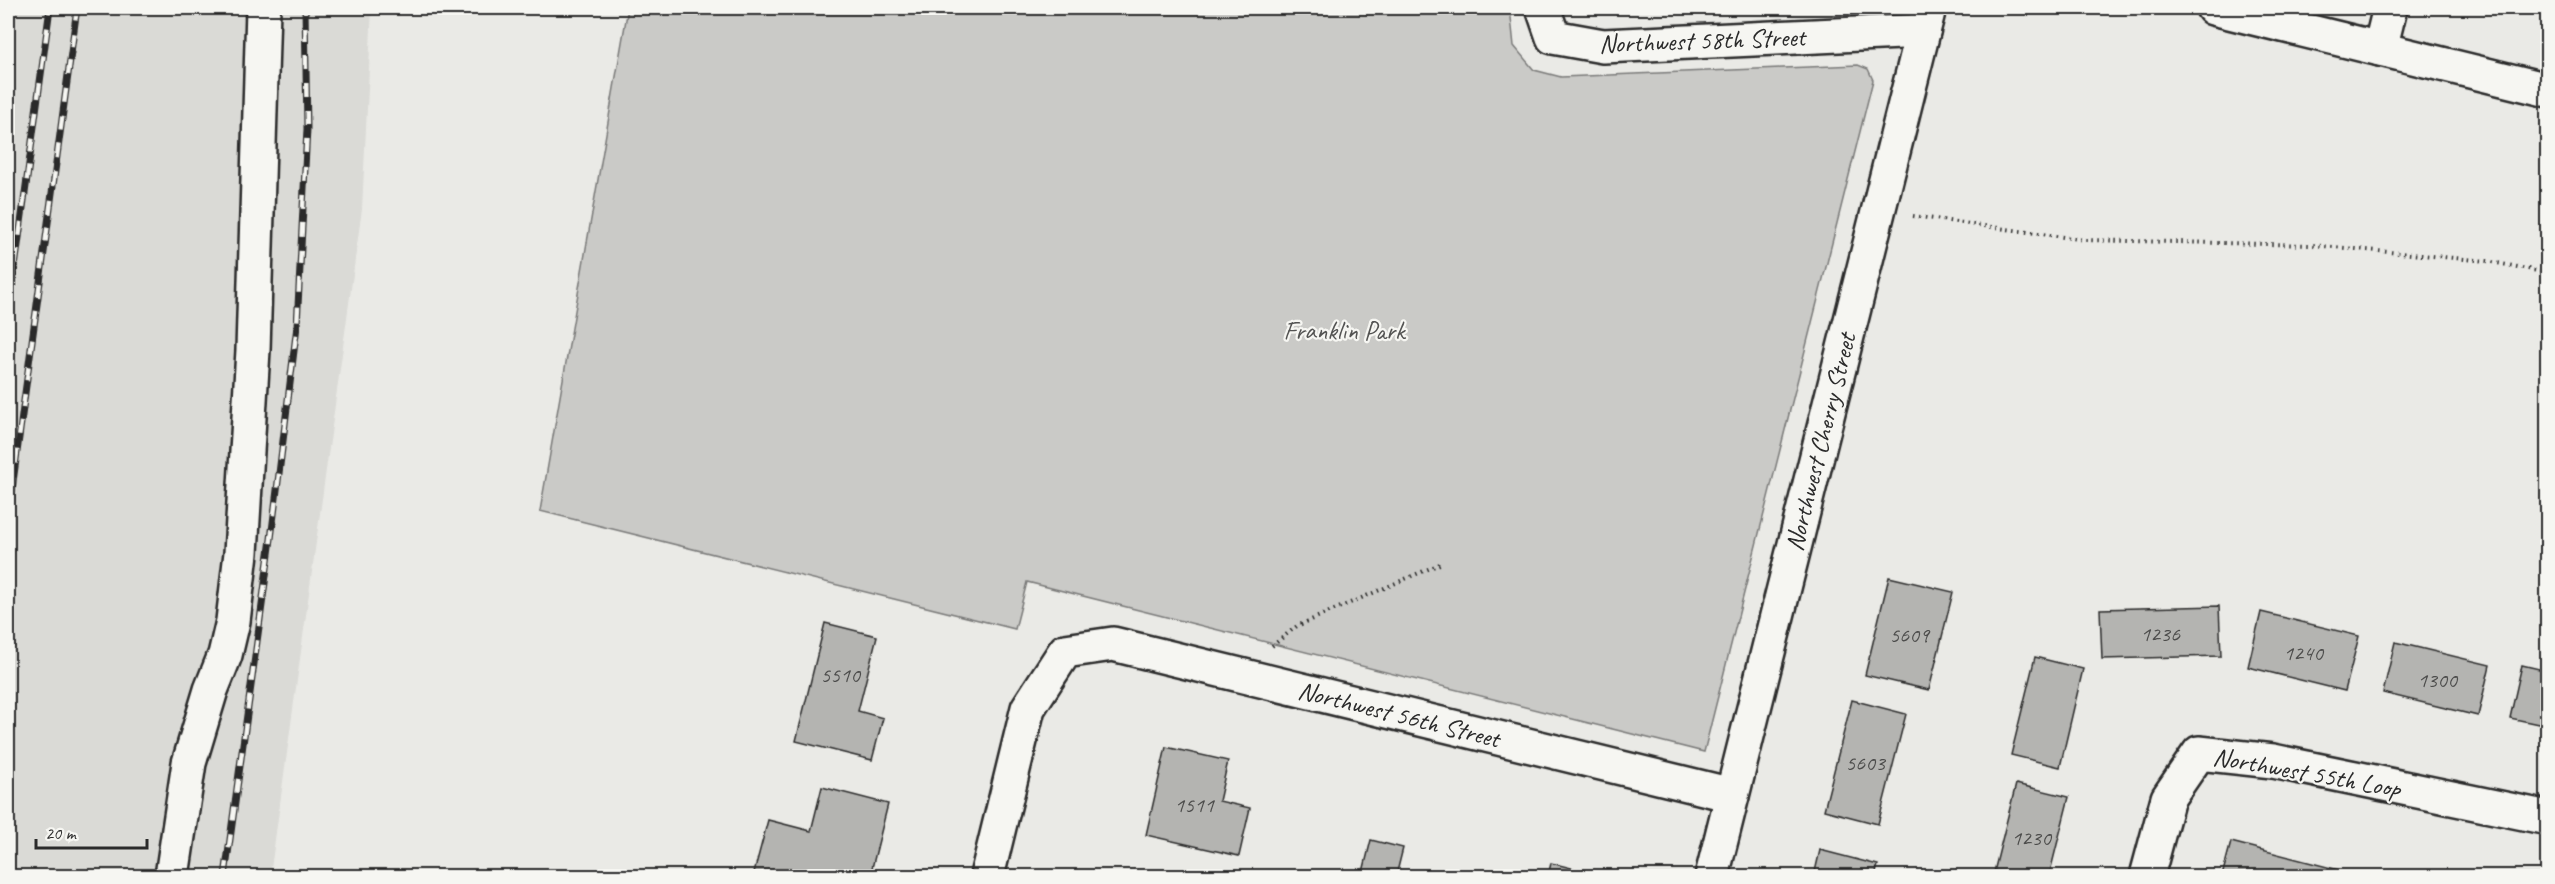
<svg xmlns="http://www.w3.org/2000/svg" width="2555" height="884" viewBox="0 0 2555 884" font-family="Caveat,sans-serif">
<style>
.built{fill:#dadad6}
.green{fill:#cacac7;stroke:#7a7a79;stroke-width:1.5}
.building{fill:#b4b4b1;stroke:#2b2b2b;stroke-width:1.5}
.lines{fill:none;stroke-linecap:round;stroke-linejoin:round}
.minor-casing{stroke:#2b2b2b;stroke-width:38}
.path{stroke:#2b2b2b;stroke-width:4;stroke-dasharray:1.5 4.5;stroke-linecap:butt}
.minor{stroke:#f6f6f2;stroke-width:33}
.rail-casing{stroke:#2b2b2b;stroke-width:7}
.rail{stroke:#f6f6f2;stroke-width:4.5;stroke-dasharray:14;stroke-linecap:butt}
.labels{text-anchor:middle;stroke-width:4.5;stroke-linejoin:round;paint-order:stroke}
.number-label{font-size:22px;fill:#4d4d4c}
.street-label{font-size:26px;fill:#2b2b2b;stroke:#f6f6f2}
.park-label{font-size:26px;fill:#535352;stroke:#f6f6f2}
</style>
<rect width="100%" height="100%" fill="#eaeae6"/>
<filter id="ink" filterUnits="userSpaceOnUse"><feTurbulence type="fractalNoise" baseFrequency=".0167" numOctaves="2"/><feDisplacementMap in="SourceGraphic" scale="12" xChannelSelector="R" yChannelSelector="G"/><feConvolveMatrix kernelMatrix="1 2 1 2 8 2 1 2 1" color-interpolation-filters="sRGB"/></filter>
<g filter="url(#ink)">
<polygon class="built" points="8,8 372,8 362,209 270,876 8,876"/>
<polygon class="green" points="628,8 1510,8 1514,46 1534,70 1561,77 1858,65 1868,69 1873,80 1704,752 1027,582 1015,629 540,511"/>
<g class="building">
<polygon points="1889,577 1953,592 1929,690 1865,675"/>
<polygon points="2219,606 2221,656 2102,659 2100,609"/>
<polygon points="2261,612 2359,636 2345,691 2248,667"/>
<polygon points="825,623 877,636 858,711 883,718 872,760 796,741"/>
<polygon points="2395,642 2490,665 2478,716 2383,693"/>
<polygon points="2035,657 2083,669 2060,767 2011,755"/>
<polygon points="2522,665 2548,671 2548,726 2510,718"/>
<polygon points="1852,700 1906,714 1878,824 1824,810"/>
<polygon points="1166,747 1228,761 1219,801 1250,808 1239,856 1146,835"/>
<polygon points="2016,784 2069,797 2049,876 1993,876"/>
<polygon points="822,787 888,804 870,876 753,876 768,820 811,831"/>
<polygon points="1371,840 1403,848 1396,876 1362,876"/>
<polygon points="2231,842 2339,870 2337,876 2222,876"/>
<polygon points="1820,850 1878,865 1875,876 1814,876"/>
<polygon points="1551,863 1600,875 1600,876 1548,876"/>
</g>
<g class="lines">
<defs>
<g id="minor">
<polyline points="1543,8 1553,37 1603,46 1923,31"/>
<polyline points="2213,8 2548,90"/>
<polyline points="2380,49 2390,8"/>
<polyline points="172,876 189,763 211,690 225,655 233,621 241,553 253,350 263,8"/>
<polyline points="987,876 1028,708 1065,651 1113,644 1732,795"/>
<polyline points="1712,876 1929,8"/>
<polyline points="2147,876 2168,798 2199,753 2273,761 2548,818"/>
</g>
</defs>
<use href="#minor" class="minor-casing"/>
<g class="path">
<polyline points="1913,216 2085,240 2312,245 2487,261 2548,273"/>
<polyline points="1272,646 1297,626 1442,563"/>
</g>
<use href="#minor" class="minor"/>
<defs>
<g id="rail">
<polyline points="8,319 50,8"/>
<polyline points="8,519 77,8"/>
<polyline points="225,876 271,539 297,326 307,129 305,8"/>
</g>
</defs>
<use href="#rail" class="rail-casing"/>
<use href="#rail" class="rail"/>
</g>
</g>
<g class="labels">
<g class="number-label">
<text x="2160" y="641">1236</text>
<text x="1909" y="642">5609</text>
<text x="2303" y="660">1240</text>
<text x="840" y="682">5510</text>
<text x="2437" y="687">1300</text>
<text x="1865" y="770">5603</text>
<text x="1194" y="812">1511</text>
<text x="2031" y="845">1230</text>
</g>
<g class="street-label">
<text transform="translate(1702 40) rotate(-2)" y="9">Northwest 58th Street</text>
<text transform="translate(1820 442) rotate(-76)" y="9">Northwest Cherry Street</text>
<text transform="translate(1399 714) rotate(14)" y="9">Northwest 56th Street</text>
<text transform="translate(2307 772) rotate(10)" y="9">Northwest 55th Loop</text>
</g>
<g class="park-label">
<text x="1344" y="339">Franklin Park</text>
</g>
</g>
<rect width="2555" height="884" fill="none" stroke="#f6f6f2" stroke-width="30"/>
<rect x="15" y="15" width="2525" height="854" fill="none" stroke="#2b2b2b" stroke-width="2" filter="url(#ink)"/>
<path d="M36 839v9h111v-9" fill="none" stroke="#2b2b2b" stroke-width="3"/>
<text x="45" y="839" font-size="18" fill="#2b2b2b" stroke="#f6f6f2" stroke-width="4.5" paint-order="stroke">20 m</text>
</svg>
